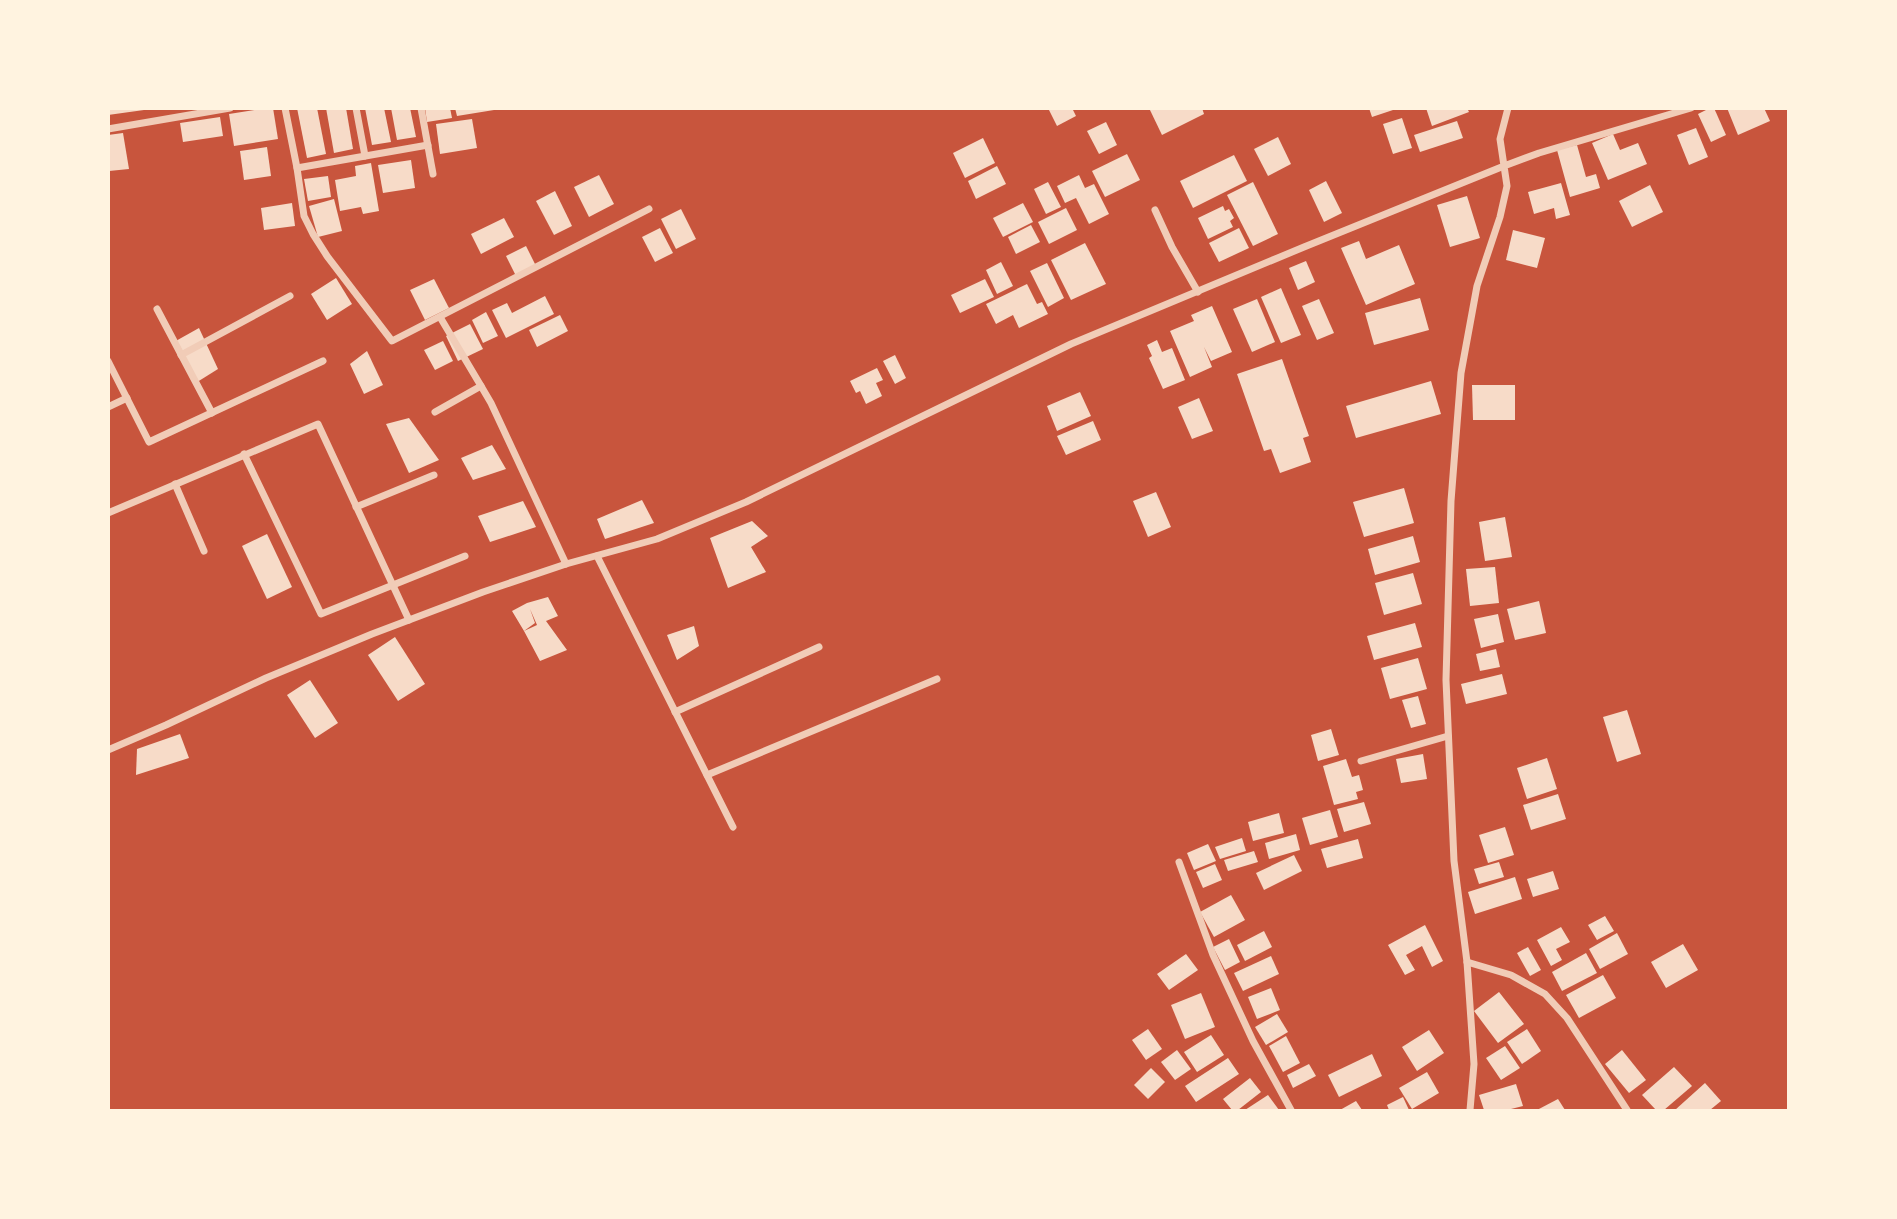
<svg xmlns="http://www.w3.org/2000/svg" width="1897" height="1219" viewBox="0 0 1897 1219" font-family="'Work Sans',sans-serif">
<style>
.building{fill:#f7dbc8}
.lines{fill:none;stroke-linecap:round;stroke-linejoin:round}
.minor{stroke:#f1ccb7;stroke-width:7}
</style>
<rect width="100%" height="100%" fill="#c8553d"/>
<g class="building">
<polygon points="108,108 144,108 144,110 108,115"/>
<polygon points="268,108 273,108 278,139 234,146 229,114"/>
<polygon points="297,108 317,108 326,154 307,158"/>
<polygon points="326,108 346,108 353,149 334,153"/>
<polygon points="365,108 384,108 391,142 372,145"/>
<polygon points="391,108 410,108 416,137 397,140"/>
<polygon points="425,108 450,108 452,118 427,122"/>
<polygon points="455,108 494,108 494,110 457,116"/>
<polygon points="1048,108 1072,108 1076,116 1057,126"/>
<polygon points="1149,108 1202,108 1204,114 1162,135"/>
<polygon points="1369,108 1396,108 1396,109 1372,117"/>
<polygon points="1426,108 1467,108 1469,112 1432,126"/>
<polygon points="1710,108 1714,108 1726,135 1711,142 1698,114"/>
<polygon points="1727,108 1764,108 1770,121 1738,135"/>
<polygon points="220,117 223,136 183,142 180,123"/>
<polygon points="1402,118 1412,148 1393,154 1383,124"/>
<polygon points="472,119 477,148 440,154 436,124"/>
<polygon points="1457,121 1463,138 1420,152 1414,135"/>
<polygon points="1106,122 1117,145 1099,154 1087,131"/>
<polygon points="1696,128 1708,157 1689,165 1677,135"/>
<polygon points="123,133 129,169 109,171 108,135"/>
<polygon points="1613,134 1620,150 1638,143 1647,164 1608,180 1592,143"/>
<polygon points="1278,137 1291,164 1268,176 1254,149"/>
<polygon points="983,138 995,163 965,178 953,153"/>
<polygon points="1577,145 1586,177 1596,174 1600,188 1570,197 1557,150"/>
<polygon points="267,147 271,176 244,180 240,151"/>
<polygon points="1127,154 1140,180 1105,197 1092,171"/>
<polygon points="1234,155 1247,181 1193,208 1180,181"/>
<polygon points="411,160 415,188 383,193 378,165"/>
<polygon points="371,163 379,211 363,214 361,207 340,211 335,180 356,176 355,166"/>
<polygon points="997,166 1006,184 976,199 968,181"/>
<polygon points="599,175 614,204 589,217 574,187"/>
<polygon points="1079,175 1085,188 1094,184 1109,214 1089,224 1076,198 1065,203 1057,186"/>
<polygon points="328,176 331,197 308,201 304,179"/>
<polygon points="1326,181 1342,213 1324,222 1309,190"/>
<polygon points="1048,182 1061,207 1046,214 1034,189"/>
<polygon points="1253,182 1278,234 1253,246 1227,195"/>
<polygon points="1561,183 1570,215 1556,219 1554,208 1534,214 1528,192"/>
<polygon points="1650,185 1663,212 1632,227 1619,201"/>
<polygon points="555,191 572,226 554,235 536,201"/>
<polygon points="1467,196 1480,238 1450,247 1437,205"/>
<polygon points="334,199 342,231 318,237 309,206"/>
<polygon points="292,203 295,226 264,230 261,208"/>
<polygon points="1023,203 1033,222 1003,237 993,218"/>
<polygon points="1223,206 1225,211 1229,209 1234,218 1230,221 1233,227 1208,239 1198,218"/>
<polygon points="1066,208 1077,230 1049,244 1038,222"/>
<polygon points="681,209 696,239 676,249 661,219"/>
<polygon points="504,218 514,237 481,254 471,234"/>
<polygon points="1031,225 1040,242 1016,254 1008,237"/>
<polygon points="660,228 673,253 655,262 642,237"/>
<polygon points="1239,228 1249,248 1219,262 1209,243"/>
<polygon points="1513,230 1545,238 1537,268 1506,260"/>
<polygon points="1359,241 1366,259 1399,245 1415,284 1366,305 1341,248"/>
<polygon points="1085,243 1106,284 1071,300 1051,260"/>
<polygon points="526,246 536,266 516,276 506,256"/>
<polygon points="1306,261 1315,282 1298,290 1289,268"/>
<polygon points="1001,262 1013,286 997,294 986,270"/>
<polygon points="1047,263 1064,298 1048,307 1030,271"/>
<polygon points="336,278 352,304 327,320 311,294"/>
<polygon points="434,279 449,308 425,320 410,290"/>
<polygon points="985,279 994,297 960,313 951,295"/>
<polygon points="1027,284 1037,304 1042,302 1048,314 1019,328 1013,315 996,324 986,304"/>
<polygon points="1281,288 1301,335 1281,343 1261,297"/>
<polygon points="545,296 554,314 506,338 492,310 507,303 512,313"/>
<polygon points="1420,298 1429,330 1374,345 1365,313"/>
<polygon points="1257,299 1275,342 1252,352 1233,309"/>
<polygon points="1319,299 1334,333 1317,340 1302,306"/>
<polygon points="1212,306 1232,352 1211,361 1204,347 1212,367 1190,377 1170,331 1194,321 1191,315"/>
<polygon points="486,312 498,336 483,343 472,320"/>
<polygon points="560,315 568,331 537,347 529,330"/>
<polygon points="470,324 483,349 458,361 446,336"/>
<polygon points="199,328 218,369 194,384 174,342"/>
<polygon points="1157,340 1162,352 1172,348 1185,380 1163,389 1149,358 1152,356 1147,345"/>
<polygon points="443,341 453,361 435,370 424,350"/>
<polygon points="367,351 383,385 364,394 350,364"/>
<polygon points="895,355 906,378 895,384 883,361"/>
<polygon points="1282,359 1309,436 1303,438 1311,462 1280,473 1271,449 1264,451 1237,374"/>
<polygon points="877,368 883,380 876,383 882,396 866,404 860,391 856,393 850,381"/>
<polygon points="1431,381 1441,414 1356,438 1346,406"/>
<polygon points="1472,385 1515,385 1515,420 1473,420"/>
<polygon points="1080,392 1091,416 1057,431 1047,406"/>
<polygon points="1199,398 1213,431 1192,439 1178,407"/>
<polygon points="409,418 439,460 409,473 386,424"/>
<polygon points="1093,421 1101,440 1066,455 1057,436"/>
<polygon points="492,445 506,469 473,480 461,458"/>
<polygon points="1404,488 1414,523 1364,537 1353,502"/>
<polygon points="1156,492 1171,527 1148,537 1133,501"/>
<polygon points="642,500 654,523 605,539 597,519"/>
<polygon points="523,501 536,527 490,542 478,516"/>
<polygon points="1505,517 1512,557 1485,561 1479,522"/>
<polygon points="752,521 768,536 751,547 766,572 728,588 710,538"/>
<polygon points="267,534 292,587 267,599 242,546"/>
<polygon points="1413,536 1420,562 1375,575 1368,549"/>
<polygon points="1495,567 1499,603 1470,606 1466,569"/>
<polygon points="1413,573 1422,604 1384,615 1375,583"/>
<polygon points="548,597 558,616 546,621 567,650 540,661 524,631 537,625 530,609 535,623 524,631 512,611 527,603"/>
<polygon points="1539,601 1546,633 1515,640 1507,609"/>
<polygon points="1498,614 1504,642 1481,648 1474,619"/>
<polygon points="1415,623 1422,647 1374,660 1367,636"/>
<polygon points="694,626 699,646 677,660 667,635"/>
<polygon points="395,637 425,684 398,701 368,655"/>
<polygon points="1496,649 1500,667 1480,671 1476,654"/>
<polygon points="1418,658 1427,689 1390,699 1381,668"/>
<polygon points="1502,674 1507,694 1466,704 1461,684"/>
<polygon points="310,680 338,723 315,738 287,695"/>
<polygon points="1418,696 1426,724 1411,728 1402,700"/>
<polygon points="1627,710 1641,754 1617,762 1603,717"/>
<polygon points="1331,729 1339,755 1318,761 1311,735"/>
<polygon points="180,734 189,758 136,775 137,749"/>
<polygon points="1423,754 1427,779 1401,783 1396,759"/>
<polygon points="1547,758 1557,789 1527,799 1517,768"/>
<polygon points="1346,759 1352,777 1359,775 1363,790 1356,792 1358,799 1334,805 1323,766"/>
<polygon points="1558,794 1566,819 1531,830 1523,805"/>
<polygon points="1364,802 1371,824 1344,832 1337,809"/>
<polygon points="1330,810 1338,837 1310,845 1302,818"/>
<polygon points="1279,813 1284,833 1253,841 1248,822"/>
<polygon points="1505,827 1514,855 1488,863 1479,835"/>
<polygon points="1296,834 1300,850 1269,859 1265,843"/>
<polygon points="1242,838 1246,851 1220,859 1215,847"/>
<polygon points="1358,839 1363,858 1327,868 1321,849"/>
<polygon points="1208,844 1216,861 1194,870 1187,853"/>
<polygon points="1254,851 1258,862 1228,871 1224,860"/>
<polygon points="1294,855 1302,871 1264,890 1256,873"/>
<polygon points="1499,862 1504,877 1479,884 1474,869"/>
<polygon points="1215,864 1222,880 1203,888 1196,872"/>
<polygon points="1553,871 1559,889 1533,897 1527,879"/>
<polygon points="1515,877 1522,899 1475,914 1468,892"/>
<polygon points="1231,895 1245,920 1214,937 1200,912"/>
<polygon points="1605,916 1614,931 1597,940 1588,925"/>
<polygon points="1425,925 1443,961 1432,967 1422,946 1406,955 1415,970 1405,975 1388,945"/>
<polygon points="1561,927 1570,942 1556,949 1562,960 1551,966 1537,940"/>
<polygon points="1264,931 1272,947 1245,961 1237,945"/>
<polygon points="1617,933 1628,954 1600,969 1589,949"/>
<polygon points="1229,939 1240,962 1225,970 1213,947"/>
<polygon points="1683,944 1698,970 1666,988 1651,962"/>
<polygon points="1528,947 1541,970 1530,976 1517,953"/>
<polygon points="1586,953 1597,973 1562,991 1552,972"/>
<polygon points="1186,954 1198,970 1169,990 1157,974"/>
<polygon points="1271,956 1279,974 1243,991 1234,973"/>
<polygon points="1603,975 1616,998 1579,1018 1566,995"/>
<polygon points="1271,988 1280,1010 1257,1019 1248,997"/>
<polygon points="1499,992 1524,1024 1498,1043 1474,1011"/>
<polygon points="1201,993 1215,1027 1185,1039 1171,1005"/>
<polygon points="1277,1014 1288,1032 1266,1045 1255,1027"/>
<polygon points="1148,1029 1162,1049 1146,1060 1132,1040"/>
<polygon points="1527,1029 1541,1051 1522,1064 1507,1042"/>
<polygon points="1429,1030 1444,1053 1417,1071 1402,1047"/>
<polygon points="1211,1035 1224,1055 1197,1072 1184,1052"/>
<polygon points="1286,1036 1300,1063 1283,1072 1269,1046"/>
<polygon points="1505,1046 1520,1068 1501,1080 1486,1058"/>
<polygon points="1177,1050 1191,1069 1175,1080 1161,1062"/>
<polygon points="1622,1050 1646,1080 1629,1093 1605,1064"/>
<polygon points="1372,1054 1382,1076 1339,1097 1328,1075"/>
<polygon points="1228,1058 1239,1074 1196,1102 1185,1086"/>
<polygon points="1309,1064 1316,1076 1293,1088 1287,1075"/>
<polygon points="1674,1067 1692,1086 1664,1110 1656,1110 1642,1095"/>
<polygon points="1151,1068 1165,1082 1148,1099 1134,1085"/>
<polygon points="1427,1072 1439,1093 1412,1109 1399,1088"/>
<polygon points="1250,1078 1261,1092 1238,1110 1232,1110 1223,1099"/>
<polygon points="1705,1083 1721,1101 1710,1110 1675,1110"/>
<polygon points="1516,1084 1523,1106 1507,1110 1484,1110 1479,1095"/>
<polygon points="1268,1095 1279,1110 1245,1110"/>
<polygon points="1403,1097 1409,1110 1389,1110 1387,1105"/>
<polygon points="1558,1099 1565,1110 1537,1110"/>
<polygon points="1356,1101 1362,1110 1340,1110"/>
</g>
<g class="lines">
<g class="minor">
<polyline points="285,108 297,168 304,216 313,234 327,256 392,341 649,209"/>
<polyline points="356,108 365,156"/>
<polyline points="421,108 433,174"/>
<polyline points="108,129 230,108"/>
<polyline points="297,168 428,145"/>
<polyline points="1155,210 1172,247 1198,292"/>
<polyline points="157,309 212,413"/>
<polyline points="440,317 481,386"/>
<polyline points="181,355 290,296"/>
<polyline points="108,361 149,442 323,361"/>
<polyline points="108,407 127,398"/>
<polyline points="435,412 481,386 491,403 566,564"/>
<polyline points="244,454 321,614 465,556"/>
<polyline points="175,484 204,551"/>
<polyline points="356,507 434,475"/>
<polyline points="108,513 318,424 409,620"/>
<polyline points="597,556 733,827"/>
<polyline points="675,712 819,647"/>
<polyline points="108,750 166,725 266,678 372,634 483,592 566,564 657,539 746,502 1071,344 1304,247 1504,166 1500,139 1508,108"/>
<polyline points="1361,761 1448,736"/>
<polyline points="707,775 937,679"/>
<polyline points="1179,862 1213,955 1253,1041 1291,1110"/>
<polyline points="1467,962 1511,975 1545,994 1567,1018 1627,1110"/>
<polyline points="1470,1110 1474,1064 1467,962 1454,861 1446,680 1451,501 1461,373 1477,286 1500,217 1507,186 1504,166 1539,153 1691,108"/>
</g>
</g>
<rect width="1897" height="1219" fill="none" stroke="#fff3e0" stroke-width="220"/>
</svg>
